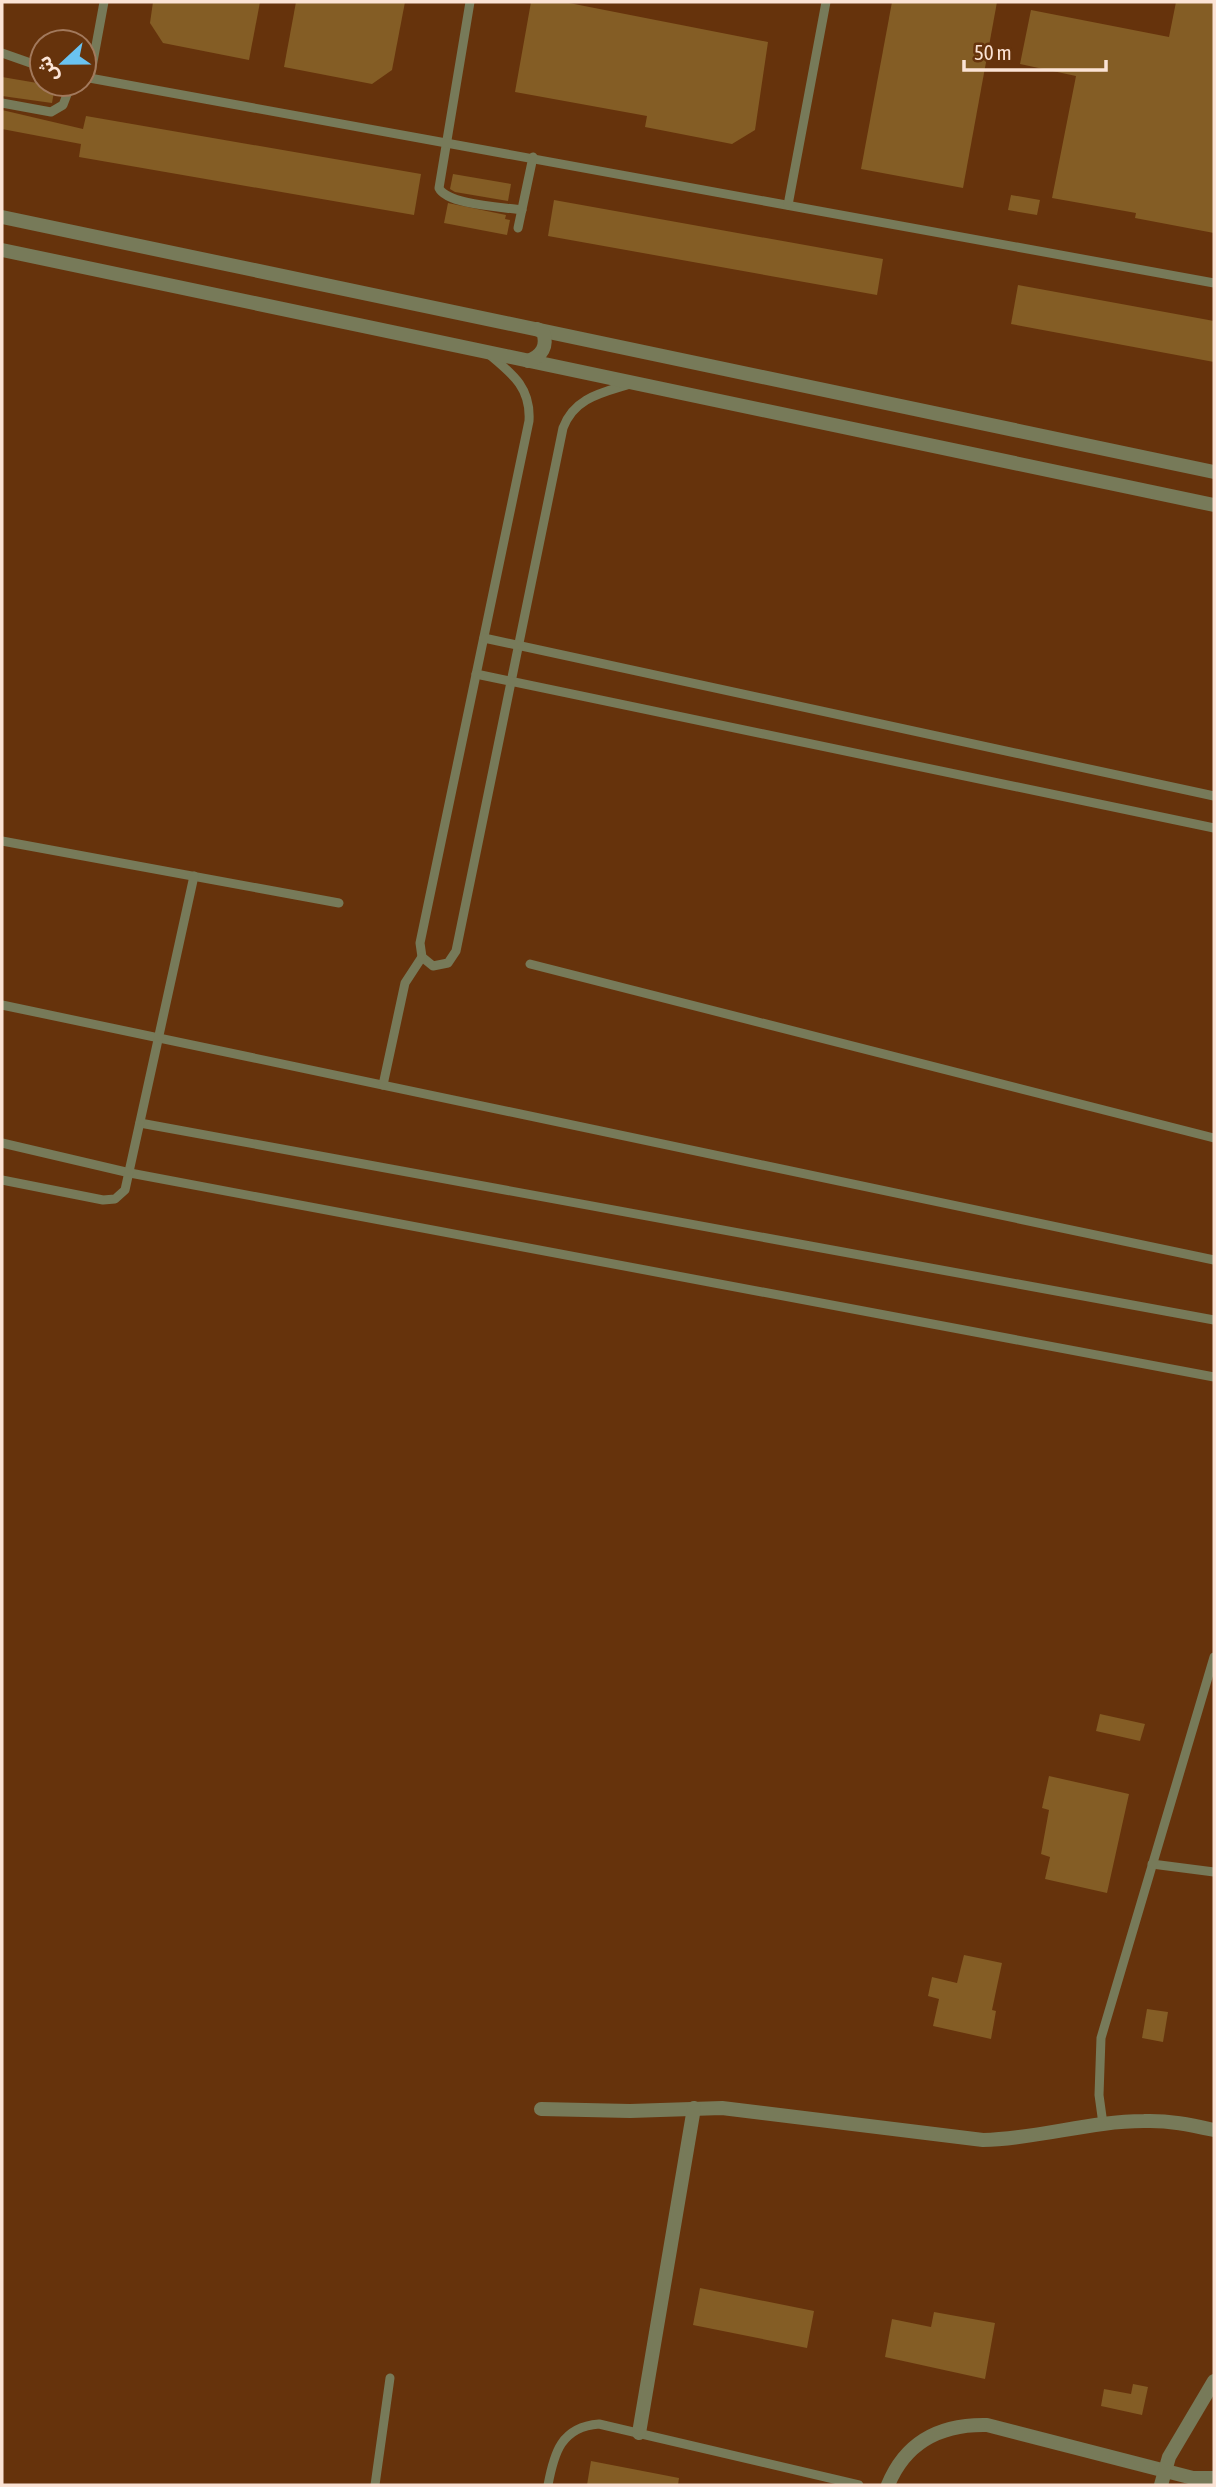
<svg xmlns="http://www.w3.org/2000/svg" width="1216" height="2487" viewBox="0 0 1216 2487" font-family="'Asap Condensed','Noto Sans Arabic',sans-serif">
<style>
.building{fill:#845d25}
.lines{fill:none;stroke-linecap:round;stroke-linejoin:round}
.service{stroke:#777a59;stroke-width:9}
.minor{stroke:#777a59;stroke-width:14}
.tertiary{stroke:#777a59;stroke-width:14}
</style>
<rect width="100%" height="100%" fill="#66330c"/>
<g class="building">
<polygon points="153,2 260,2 249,60 163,43 150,23"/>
<polygon points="296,2 405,2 392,70 372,84 284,67"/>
<polygon points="531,2 564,2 768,42 755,130 732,144 645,127 647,116 515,92"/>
<polygon points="892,2 997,2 963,188 861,169"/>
<polygon points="1176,2 1214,2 1214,233 1135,218 1136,213 1052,198 1076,76 1020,64 1031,10 1169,37"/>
<polygon points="2,77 55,86 52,103 2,96"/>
<polygon points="2,110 83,129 86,116 421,174 414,215 79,157 81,144 2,129"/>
<polygon points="453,174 511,184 508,201 455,192 450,189"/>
<polygon points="1011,195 1040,200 1037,215 1008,210"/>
<polygon points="554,200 883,259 877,295 548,236"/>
<polygon points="448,203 506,215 505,219 510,220 507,235 444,223"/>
<polygon points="1018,285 1214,321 1214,362 1011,324"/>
<polygon points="1100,1714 1145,1724 1140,1741 1096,1731"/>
<polygon points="1049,1776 1129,1794 1107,1893 1045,1879 1050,1857 1041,1854 1049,1810 1042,1808"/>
<polygon points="964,1955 1002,1963 992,2010 996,2011 991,2039 933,2026 939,1999 928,1996 932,1977 957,1983"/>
<polygon points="1147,2009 1168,2012 1163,2042 1142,2038"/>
<polygon points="700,2288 814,2311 807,2348 693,2325"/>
<polygon points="934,2312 995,2323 985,2379 885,2357 892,2319 931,2327"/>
<polygon points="1133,2384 1148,2387 1142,2415 1101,2406 1104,2389 1131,2394"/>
<polygon points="591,2461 679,2478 678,2485 587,2485"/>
</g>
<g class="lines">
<g class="service">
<path d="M470 2 439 188C447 205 504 207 522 210"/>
<polyline points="2,53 42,67"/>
<polyline points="84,77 1214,283"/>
<polyline points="90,78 104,2"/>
<polyline points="2,103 51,112 63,105 71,84"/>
<polyline points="788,205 826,2"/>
<polyline points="518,228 533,157"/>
<path d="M491 356C514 375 531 389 529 421L420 943 422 957 433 966 448 963 456 951 563 428C574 398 601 393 630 384"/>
<polyline points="484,638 1214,796"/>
<polyline points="476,674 1214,828"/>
<polyline points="2,841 339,903"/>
<polyline points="530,964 1214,1138"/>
<polyline points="2,1005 1214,1260"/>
<polyline points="383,1085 405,983 422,957"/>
<polyline points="140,1123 1214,1320"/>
<polyline points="2,1143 130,1173 1214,1377"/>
<polyline points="2,1180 103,1200 115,1199 125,1190 194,876"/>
<polyline points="1152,1864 1214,1872"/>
<polyline points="1103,2124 1099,2095 1101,2038 1214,1657"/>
<polyline points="375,2485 390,2378"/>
<path d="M548 2485C554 2453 561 2427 599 2424L859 2485"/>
</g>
<g class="minor">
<path d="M541 2109 630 2111 722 2108 983 2140C1038 2139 1090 2121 1144 2121 1168 2120 1191 2125 1214 2130"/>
<polyline points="639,2433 694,2108"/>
<path d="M888 2485C906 2441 942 2424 987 2425L1193 2478H1214"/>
<polyline points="1161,2485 1169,2457 1214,2381"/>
</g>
<g class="tertiary">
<polyline points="2,217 1214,472"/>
<polyline points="2,250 1214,505"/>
<path d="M528 361C542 356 548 346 543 332L537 329"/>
</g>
</g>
<rect width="1216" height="2487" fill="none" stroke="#fbe3d5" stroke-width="7"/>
<g transform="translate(63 63) rotate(248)"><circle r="33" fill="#66330c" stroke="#a2795c" stroke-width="2"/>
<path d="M0-5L12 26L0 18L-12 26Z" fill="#6ac3f1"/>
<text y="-10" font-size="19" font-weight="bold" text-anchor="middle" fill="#fbe3d5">ش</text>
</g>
<path d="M964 60v10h142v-10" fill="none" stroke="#fbe3d5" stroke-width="3.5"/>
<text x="974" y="60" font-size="21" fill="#fbe3d5" stroke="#66330c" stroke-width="5" paint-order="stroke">50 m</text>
</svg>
